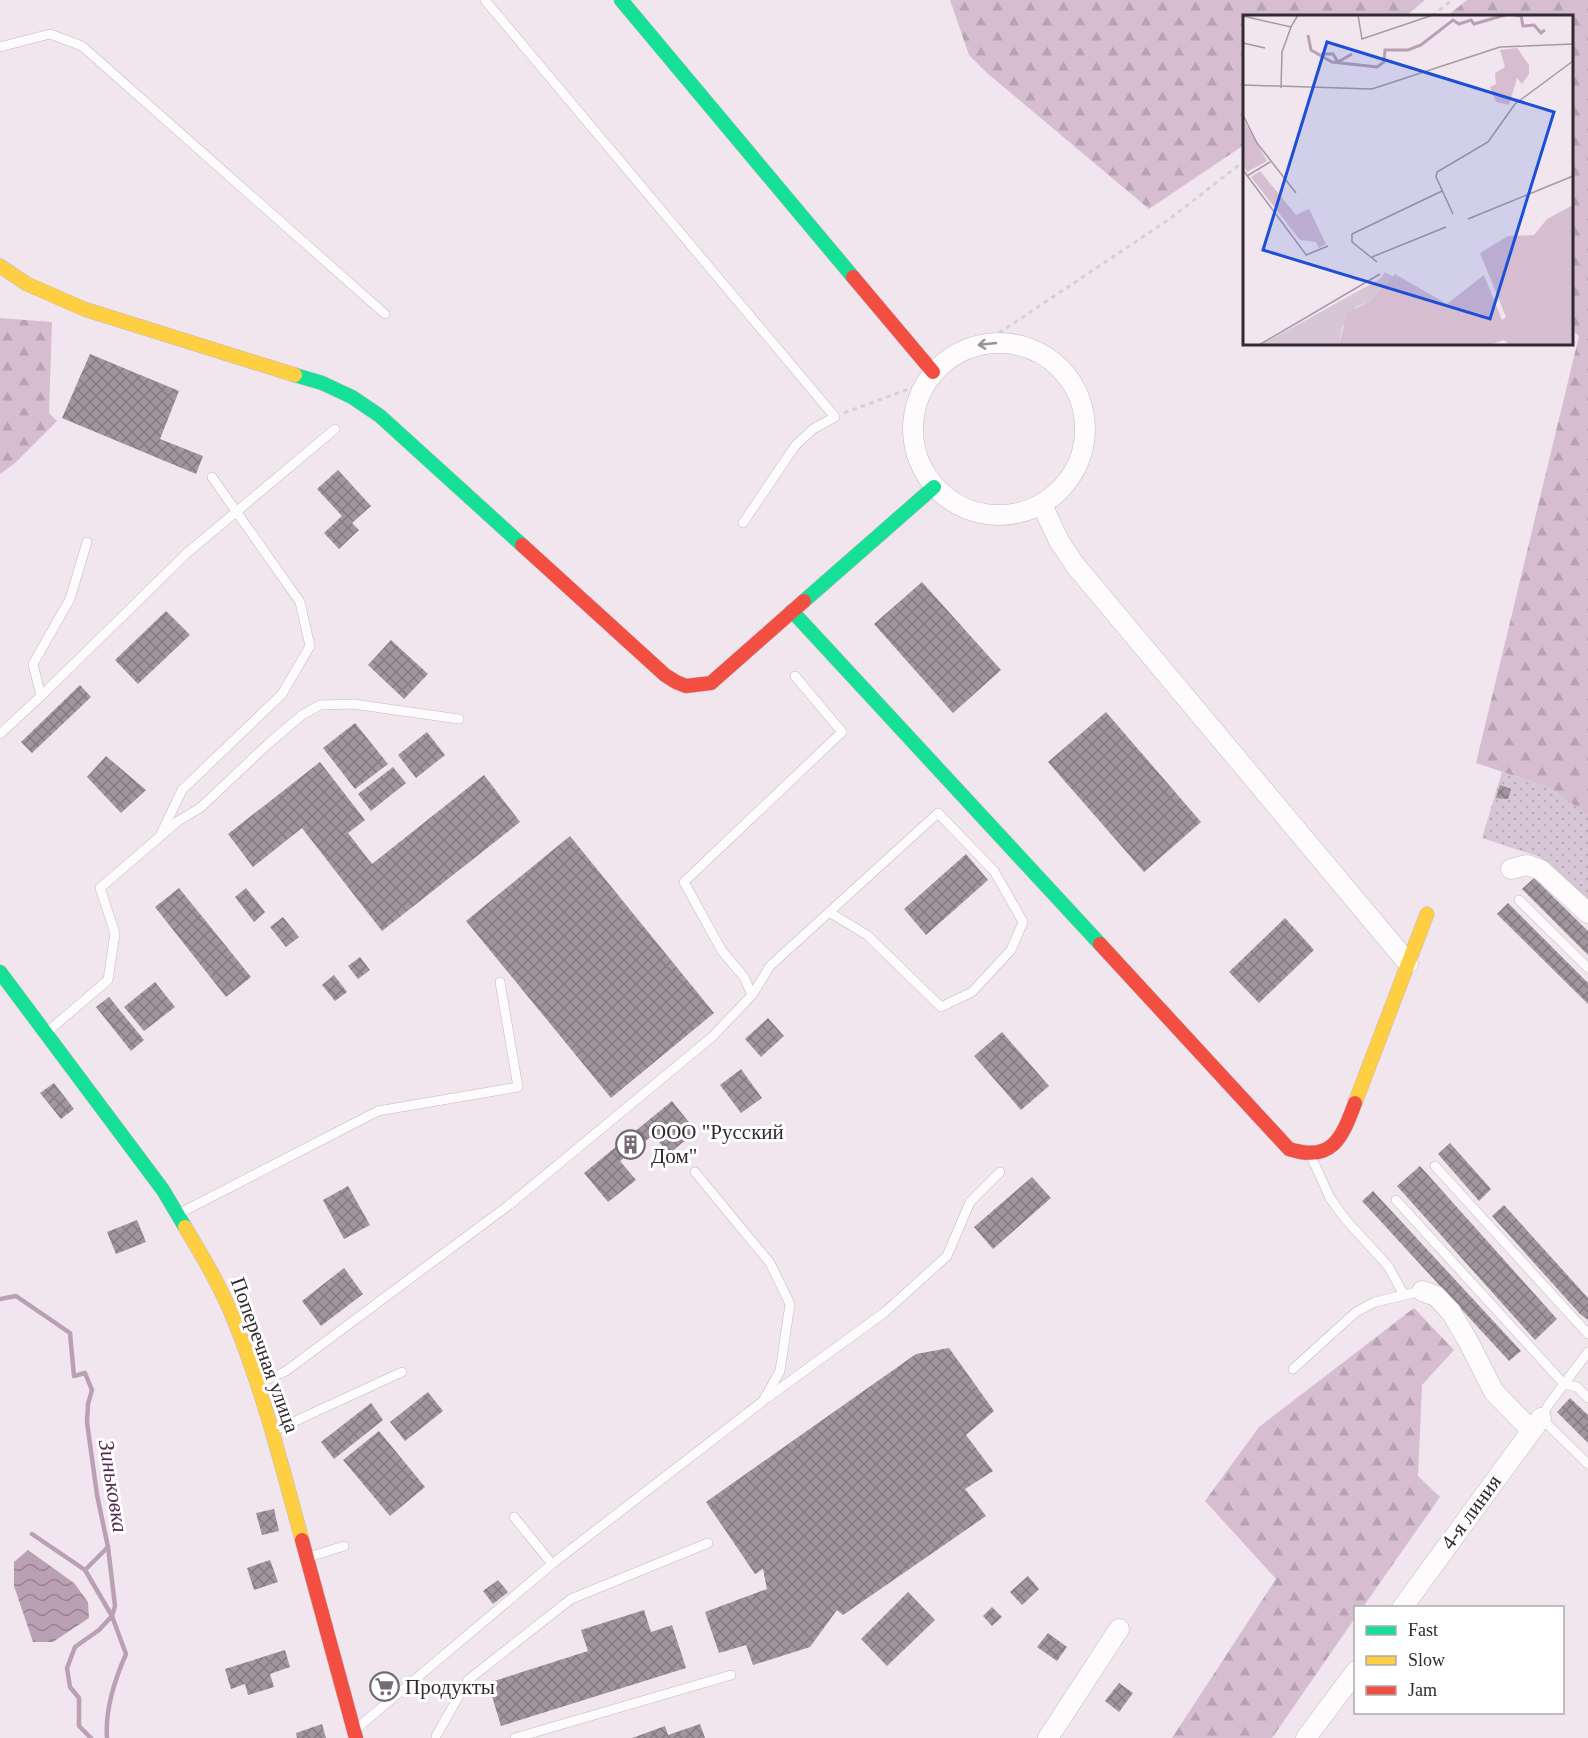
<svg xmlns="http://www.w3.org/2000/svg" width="1588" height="1738" viewBox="0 0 1588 1738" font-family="Georgia,serif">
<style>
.grass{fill:url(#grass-dots)}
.forest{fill:url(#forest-firs)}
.water{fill:url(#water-waves)}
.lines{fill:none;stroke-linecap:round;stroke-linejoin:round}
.stream{stroke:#baa0b3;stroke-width:4.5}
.building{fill:url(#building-cross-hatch)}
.lane-casing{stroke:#c4bac1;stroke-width:10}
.street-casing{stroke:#c4bac1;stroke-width:21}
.fast-casing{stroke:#c4bac1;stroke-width:15}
.slow-casing{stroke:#c4bac1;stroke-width:15}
.jam-casing{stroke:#c4bac1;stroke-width:15}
.path{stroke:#d4d1d4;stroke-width:3;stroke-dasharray:4.5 4.5;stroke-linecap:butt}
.lane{stroke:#fdfbfc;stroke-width:9}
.street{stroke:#fdfbfc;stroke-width:20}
.fast{stroke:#16e098;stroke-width:14}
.slow{stroke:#ffcf43;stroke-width:14}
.jam{stroke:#f24e42;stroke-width:14}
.oneway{stroke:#989296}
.labels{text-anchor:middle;stroke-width:6;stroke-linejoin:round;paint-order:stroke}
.poi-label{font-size:21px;fill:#332a31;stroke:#fff;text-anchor:start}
.street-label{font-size:21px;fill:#332a31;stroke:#fff}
.water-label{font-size:22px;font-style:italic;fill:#55294d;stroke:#fff}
.inset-river{fill:none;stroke:#baa0b3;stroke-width:3}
.inset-road{fill:none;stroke:#a59aa2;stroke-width:1.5}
.view{fill:#1d4ed8;fill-opacity:0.15;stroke:#1d4ed8;stroke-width:3}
.inset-edge{fill:none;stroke:#332a31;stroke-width:3}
</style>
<defs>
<pattern id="grass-dots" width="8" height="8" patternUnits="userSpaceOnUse" patternTransform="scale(1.5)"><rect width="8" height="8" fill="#d7c6d3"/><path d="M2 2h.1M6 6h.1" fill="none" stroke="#b9aab6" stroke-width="1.8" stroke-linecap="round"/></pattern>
<pattern id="forest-firs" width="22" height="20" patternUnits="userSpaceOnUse" patternTransform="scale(1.5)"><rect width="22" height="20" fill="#d6bed0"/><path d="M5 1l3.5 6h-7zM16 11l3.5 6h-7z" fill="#b8a3b3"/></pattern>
<pattern id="water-waves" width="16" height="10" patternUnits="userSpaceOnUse" patternTransform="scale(1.5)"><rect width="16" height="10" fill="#baa0b3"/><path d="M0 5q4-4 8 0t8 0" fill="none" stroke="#988392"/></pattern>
<pattern id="building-cross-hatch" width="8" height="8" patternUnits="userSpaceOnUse" patternTransform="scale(1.5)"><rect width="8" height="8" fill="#a0969d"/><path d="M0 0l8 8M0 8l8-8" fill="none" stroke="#837b81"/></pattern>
</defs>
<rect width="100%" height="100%" fill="#f1e5ee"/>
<polygon class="grass" points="1502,772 1552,788 1588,815 1588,903 1540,857 1482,838"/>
<g class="forest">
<polygon points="950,0 1425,0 1406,16 1244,16 1244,145 1149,209 987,73 969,55"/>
<polygon points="1467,0 1588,0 1588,815 1551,788 1476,763 1579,336 1572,330 1572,16 1447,16"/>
<polygon points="0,318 52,322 49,413 57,421 15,463 0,474"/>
<polygon points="1414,1308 1454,1350 1422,1385 1418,1476 1440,1497 1363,1607 1356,1608 1355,1618 1272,1738 1172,1738 1276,1579 1205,1501 1259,1427"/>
</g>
<polygon class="water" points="28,1550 74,1583 88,1602 89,1618 53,1642 33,1642 14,1586 14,1562"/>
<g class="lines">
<g class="stream">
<path d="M0 1299 16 1296 70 1333 74 1376 85 1373 92 1390 88 1404 87 1422 97 1495 108 1547 115 1606 112 1616 126 1654C115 1679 105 1711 107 1738"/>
<polyline points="32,1534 85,1570 112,1616 99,1630 75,1647 67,1668 70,1687 79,1698 79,1726 91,1738"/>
<polyline points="85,1570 108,1547"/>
</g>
</g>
<g class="building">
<polygon points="90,354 179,391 160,439 203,456 196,474 62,418"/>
<polygon points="338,470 371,506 352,523 359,530 339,549 324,533 342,516 317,489"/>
<polygon points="922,582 1001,670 953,713 874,624"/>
<polygon points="166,611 190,635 138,684 115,660"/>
<polygon points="391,640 428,674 404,699 368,665"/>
<polygon points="80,685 91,697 32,753 21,742"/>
<polygon points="1106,712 1201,822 1144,872 1048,762"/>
<polygon points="355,723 388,764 355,789 323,748"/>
<polygon points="427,732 445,755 416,778 398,755"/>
<polygon points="106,756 146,790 121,813 87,777"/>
<polygon points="320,762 365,820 348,833 372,864 484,775 520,822 382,931 302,828 253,867 228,834"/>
<polygon points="393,767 406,783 371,811 358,794"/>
<polygon points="1500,785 1511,789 1508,799 1496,798"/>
<polygon points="570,836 714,1013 611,1098 466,921"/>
<polygon points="966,854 988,880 926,935 904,909"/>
<polygon points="1534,878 1588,931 1588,955 1522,889"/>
<polygon points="179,888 251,977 226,997 155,907"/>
<polygon points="246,888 265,912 254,922 235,897"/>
<polygon points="1508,903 1588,983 1588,1004 1497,914"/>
<polygon points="283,917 299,937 286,947 270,927"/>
<polygon points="1285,918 1314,950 1259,1003 1229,972"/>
<polygon points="360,957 370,970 358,979 348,966"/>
<polygon points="334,975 347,992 335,1001 322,985"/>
<polygon points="155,982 175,1007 144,1031 124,1007"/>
<polygon points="109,997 144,1040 131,1051 96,1007"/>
<polygon points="768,1018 784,1036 761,1057 745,1039"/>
<polygon points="1002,1032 1049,1086 1021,1110 974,1056"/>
<polygon points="741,1069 762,1098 741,1113 720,1085"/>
<polygon points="54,1083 74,1109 61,1119 40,1093"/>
<polygon points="672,1101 696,1131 669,1154 653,1135 620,1161 636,1180 608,1202 584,1173"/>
<polygon points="1450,1143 1491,1189 1479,1201 1438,1154"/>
<polygon points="1420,1166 1557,1319 1535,1340 1397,1186"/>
<polygon points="1032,1177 1051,1198 993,1249 974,1227"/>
<polygon points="348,1186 370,1225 344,1239 323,1200"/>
<polygon points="1373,1191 1521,1351 1509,1361 1362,1201"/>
<polygon points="1504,1205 1588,1298 1588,1320 1580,1314 1492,1216"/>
<polygon points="137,1220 146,1242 116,1254 107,1232"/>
<polygon points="344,1268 363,1294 321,1326 302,1301"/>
<polygon points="949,1348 994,1411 966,1435 993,1471 965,1489 986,1516 843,1615 837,1610 810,1647 753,1665 746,1645 719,1653 705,1612 767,1589 763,1569 755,1574 706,1502 916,1354"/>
<polygon points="428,1392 443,1411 405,1441 390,1422"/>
<polygon points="1570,1398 1588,1415 1588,1443 1557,1412"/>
<polygon points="371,1403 383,1420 334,1459 321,1442"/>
<polygon points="379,1431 425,1487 390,1516 343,1460"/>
<polygon points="274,1509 279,1531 262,1535 256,1513"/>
<polygon points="270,1560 278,1582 254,1590 247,1568"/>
<polygon points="1028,1576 1039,1589 1022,1605 1010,1592"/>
<polygon points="498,1580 508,1592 493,1604 483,1591"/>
<polygon points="908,1592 935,1620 887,1666 861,1639"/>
<polygon points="992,1607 1002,1617 992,1626 983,1616"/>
<polygon points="644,1610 651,1632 672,1625 686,1668 501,1726 488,1683 588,1651 581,1630"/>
<polygon points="1048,1633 1067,1647 1057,1661 1037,1647"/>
<polygon points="285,1650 290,1667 270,1674 274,1687 248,1695 245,1684 231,1689 225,1669"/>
<polygon points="388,1678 395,1687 381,1697 374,1688"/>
<polygon points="1119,1683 1133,1693 1119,1712 1105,1701"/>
<polygon points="322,1724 326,1738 297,1738 296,1733"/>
<polygon points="700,1724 705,1738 632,1738 665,1726 668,1735"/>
</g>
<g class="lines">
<defs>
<g id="lane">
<polyline points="485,0 835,417 813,429 795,446 743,523"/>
<polyline points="0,47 50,34 82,46 385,314"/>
<polyline points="41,696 187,553 335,429"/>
<polyline points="0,734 41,696 33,664 70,599 87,542"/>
<polyline points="161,834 182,790 282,694 310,646 300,602 212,477"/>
<polyline points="1519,900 1588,968"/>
<polyline points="752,995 770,966 938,813 994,871 1023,922 1011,950 972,992 941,1007 867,935 829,912"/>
<polyline points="47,1032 108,980 115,933 100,888 178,821 200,808 268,744 302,715 320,705 353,704 459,719"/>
<polyline points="1311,1156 1330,1198 1346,1220 1388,1266 1404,1295"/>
<polyline points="1435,1166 1588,1334"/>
<polyline points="1396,1200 1564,1384 1577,1387 1588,1398"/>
<polyline points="180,1213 378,1111 518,1087 500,982"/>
<polyline points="1588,1352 1549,1404 1541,1418 1588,1464"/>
<polyline points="1293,1369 1356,1312 1375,1302 1422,1291"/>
<polyline points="259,1383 286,1371 509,1205 712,1037 752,995 744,977 722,951 684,882 842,732 795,676"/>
<polyline points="767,1398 885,1312 947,1256 970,1202 1000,1172"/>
<polyline points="276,1430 402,1372"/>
<polyline points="514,1517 552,1564"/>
<polyline points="309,1557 344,1546"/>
<polyline points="356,1729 552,1564 763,1401 780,1371 790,1304 770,1263 695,1172"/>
<polyline points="436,1736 468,1680 571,1599 708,1543"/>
<polyline points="515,1738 731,1675"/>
</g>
<g id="street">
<circle cx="999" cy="429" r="86"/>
<polyline points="1042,505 1059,541 1075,565 1408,963"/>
<polyline points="1511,869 1527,865 1541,870 1588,913"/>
<polyline points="1422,1291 1436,1296 1451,1312 1468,1341 1494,1392 1531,1430"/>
<polyline points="1402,1608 1541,1418"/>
<polyline points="1048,1738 1119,1629"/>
<polyline points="1306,1738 1356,1671"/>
</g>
<g id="fast">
<polyline points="621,0 853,277"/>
<polyline points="295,375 322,383 352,397 380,416 522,545"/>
<polyline points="804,601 934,487"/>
<polyline points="792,611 1100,944"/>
<polyline points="0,972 163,1190 185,1227"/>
</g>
<g id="slow">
<polyline points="0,266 27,284 84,309 295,375"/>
<polyline points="1355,1103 1427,914"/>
<path d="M185 1227C203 1257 221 1287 234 1320 263 1391 282 1466 302 1540"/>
</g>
<g id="jam">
<polyline points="853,277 933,372"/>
<polyline points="522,545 665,675 676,682 686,686 711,683 804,601"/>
<path d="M1100 944 1289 1149C1332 1163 1342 1138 1355 1103"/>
<polyline points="302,1540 356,1738"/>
</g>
</defs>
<use href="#lane" class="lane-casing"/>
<use href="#street" class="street-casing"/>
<use href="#fast" class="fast-casing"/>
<use href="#slow" class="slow-casing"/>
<use href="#jam" class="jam-casing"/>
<g class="path">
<polyline points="1432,16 1452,0"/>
<polyline points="984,343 1171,218 1244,161"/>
<polyline points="844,413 917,386"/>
</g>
<use href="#lane" class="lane"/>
<use href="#street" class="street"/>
<use href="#fast" class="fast"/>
<use href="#slow" class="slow"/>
<use href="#jam" class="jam"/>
</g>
<defs><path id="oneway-shaft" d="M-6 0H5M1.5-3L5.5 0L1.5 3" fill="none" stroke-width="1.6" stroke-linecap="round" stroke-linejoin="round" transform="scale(1.5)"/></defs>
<use class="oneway" href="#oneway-shaft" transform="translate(987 344) rotate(174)"/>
<defs>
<symbol id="building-ring" viewBox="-11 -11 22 22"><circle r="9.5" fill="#fff" stroke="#766b73" stroke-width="1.5"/><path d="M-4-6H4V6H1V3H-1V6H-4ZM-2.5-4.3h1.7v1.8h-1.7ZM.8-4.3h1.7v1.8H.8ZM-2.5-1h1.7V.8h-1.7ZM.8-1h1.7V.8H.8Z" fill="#766b73"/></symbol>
<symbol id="supermarket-ring" viewBox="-11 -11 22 22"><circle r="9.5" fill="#fff" stroke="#766b73" stroke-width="1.5"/><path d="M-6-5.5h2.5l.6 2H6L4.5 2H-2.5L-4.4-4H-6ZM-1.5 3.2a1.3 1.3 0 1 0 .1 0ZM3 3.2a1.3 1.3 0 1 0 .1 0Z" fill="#766b73"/></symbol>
</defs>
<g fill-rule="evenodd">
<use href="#building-ring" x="614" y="1128" width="33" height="33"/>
<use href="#supermarket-ring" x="368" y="1670" width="33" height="33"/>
</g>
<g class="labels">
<g class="poi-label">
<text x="651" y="1139">ООО "Русский<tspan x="651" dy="24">Дом"</tspan></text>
<text x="405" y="1694">Продукты</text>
</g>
<g class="street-label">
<text transform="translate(265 1355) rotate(70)" y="7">Поперечная улица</text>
<text transform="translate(1471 1512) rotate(-54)" y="7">4-я линия</text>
</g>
<g class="water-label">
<text transform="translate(114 1486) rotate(81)" y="8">Зиньковка</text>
</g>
</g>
<g transform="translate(1243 15)">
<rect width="330" height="330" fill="#f1e5ee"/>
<path d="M142 257 150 262 127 286 113 292 99 313 96 330H18L137 264Z" fill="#d7c6d3"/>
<path d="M274 33 286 50V59L279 69 274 63 266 90 253 87 247 72 253 69 252 58 262 52 257 35ZM0 104 24 146 4 157 0 150ZM17 156 53 200 66 194 83 229 76 233 73 227 57 225 8 162ZM330 190V330H266L261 325 246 330H96L104 298 127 286 152 259 204 289 241 260 259 305 263 302 237 238 265 221 291 220 304 204Z" fill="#d6bed0"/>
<path class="inset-river" d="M272 0 278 1 280 11 291 10 298 18 302 15M65 20 68 35 89 47 134 52 141 47 142 35H165L178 30 210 5 216 9 228 5 231 9 262 0M78 39H90L95 47 109 39"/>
<path class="inset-road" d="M115 0 119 24 190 0M0 1 48 12 55 0M0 28 22 33M0 70 129 74 257 32 330 29M38 73 39 37 48 12M0 100 14 128 53 178M0 155 64 241M4 161 27 147M210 199 193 162 194 157 245 127 272 89 330 46M225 204 330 161M63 240 85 231M129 242 203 212M134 247 109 227V219L199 176M16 330 137 259"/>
<path class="view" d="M84 27 311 97 247 304 20 235Z"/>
<rect width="330" height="330" class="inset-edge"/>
</g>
<rect x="1354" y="1606" width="210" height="108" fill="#ffffff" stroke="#adaaad" stroke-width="1.5"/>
<rect x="1366" y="1626" width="30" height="9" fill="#16e098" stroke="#adaaad" stroke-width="1.5"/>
<text x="1408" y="1636" font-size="18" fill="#332a31">Fast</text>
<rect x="1366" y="1656" width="30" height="9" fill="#ffcf43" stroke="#adaaad" stroke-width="1.5"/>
<text x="1408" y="1666" font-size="18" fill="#332a31">Slow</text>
<rect x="1366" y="1686" width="30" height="9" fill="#f24e42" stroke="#adaaad" stroke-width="1.5"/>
<text x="1408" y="1696" font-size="18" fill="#332a31">Jam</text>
</svg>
